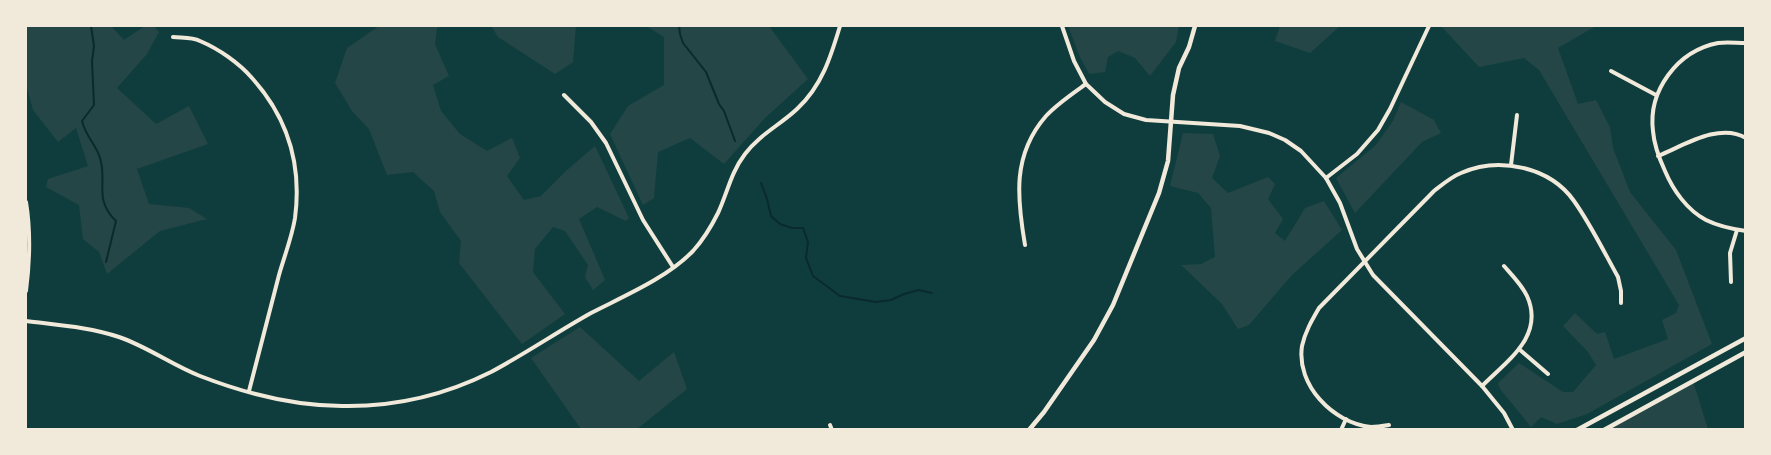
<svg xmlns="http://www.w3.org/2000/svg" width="1771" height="455" viewBox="0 0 1771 455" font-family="Jost,sans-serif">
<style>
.green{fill:#244646}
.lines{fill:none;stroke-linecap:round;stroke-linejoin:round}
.stream{stroke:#0a2a2b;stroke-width:2}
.minor{stroke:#f1e9da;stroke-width:4}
.tertiary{stroke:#f1e9da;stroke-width:4.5}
</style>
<rect width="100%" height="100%" fill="#0f3d3e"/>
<g class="green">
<polygon points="26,26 111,26 124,40 145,26 154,26 159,32 147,54 117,88 156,124 189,106 208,144 137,169 149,204 189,208 207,219 160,231 107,274 99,252 83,239 79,205 46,187 48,179 88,166 76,128 58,142 33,110 26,84"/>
<polygon points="379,26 443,26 437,28 435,44 449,76 433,85 441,111 460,134 487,151 512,138 520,158 507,176 524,200 541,196 567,170 595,146 629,218 626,221 597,207 579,219 605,280 593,290 585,277 588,265 565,231 553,227 535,249 533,272 565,314 522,344 459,263 461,241 440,212 434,191 413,172 387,175 369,129 352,111 335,83 347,48"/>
<polygon points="491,26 576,26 573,62 555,74 498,37"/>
<polygon points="646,26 769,26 808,79 765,118 724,164 690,138 658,152 654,198 643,205 610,134 628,106 664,85 664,37"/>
<polygon points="1068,26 1179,26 1176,42 1150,76 1135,58 1118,51 1108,57 1105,72 1089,74 1080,57"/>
<polygon points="1280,26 1340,26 1310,53 1275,41"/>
<polygon points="1441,26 1596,26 1558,48 1578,104 1596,100 1610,127 1613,148 1630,192 1676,250 1712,344 1587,414 1557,424 1541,417 1531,427 1500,389 1498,383 1519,363 1563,392 1573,392 1596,365 1588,352 1563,326 1575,313 1597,334 1605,332 1614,359 1668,339 1662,320 1676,313 1679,305 1539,70 1524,58 1479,67"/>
<polygon points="1401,102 1434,120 1441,133 1422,142 1355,213 1336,178 1376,145 1393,121"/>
<polygon points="1183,133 1213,134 1220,156 1212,178 1228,193 1268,177 1275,184 1268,199 1283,219 1275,233 1285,241 1305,208 1324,201 1342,230 1292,275 1249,325 1238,329 1222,304 1181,265 1201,264 1215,257 1211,208 1198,193 1170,186"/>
<polygon points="580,327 639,381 674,352 687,389 637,429 581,429 531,358"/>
<polygon points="1693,381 1708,429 1604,430"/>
</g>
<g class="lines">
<g class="stream">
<path d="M91 26 94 46 92 61 94 105 82 121C85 134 94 143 99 155 109 180 92 198 116 221L106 262"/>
<polyline points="679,26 680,34 683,43 706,72 719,104 724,111 735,141"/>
<polyline points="761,183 767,199 771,216 780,224 792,228 803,228 808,242 806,258 813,276 840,296 876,302 891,300 904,294 919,290 932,293"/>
</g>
<g class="minor">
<polyline points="1062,26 1074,61 1086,84 1105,102 1124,114 1146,120 1240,126 1269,133 1285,140 1301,151 1326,178 1340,203 1357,249 1373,275 1482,386 1504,413 1513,430"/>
<path d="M173 37C182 38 192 37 200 41 219 49 239 63 252 78 288 118 302 165 295 218 292 237 284 257 279 275 269 314 259 353 249 391"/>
<path d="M1746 43C1736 43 1727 42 1718 43 1677 51 1648 91 1653 131 1654 145 1659 158 1665 171 1673 190 1687 210 1706 220 1718 226 1732 229 1746 231"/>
<polyline points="1611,71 1656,95"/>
<polyline points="564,95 591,122 606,143 643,220 673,267"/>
<path d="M1658 156C1683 146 1719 122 1746 138"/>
<polyline points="1511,165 1517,115"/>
<polyline points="1326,178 1357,154 1378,130 1390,109 1429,26"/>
<path d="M26 202C31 233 30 260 26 291"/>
<path d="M1025 245C1017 198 1012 155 1046 116 1057 104 1072 94 1086 84"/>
<polyline points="1731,282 1730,253 1737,230"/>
<path d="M26 321C57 325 89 327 119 337 148 347 172 365 200 376 244 393 294 406 342 406 394 407 445 395 491 372 525 354 557 332 591 313 624 296 667 278 693 251 703 240 711 227 718 213 727 194 731 172 745 154 759 135 780 125 797 109 822 86 831 56 840 26"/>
<polyline points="1519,349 1548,374"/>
<path d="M1482 386C1507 361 1545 336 1527 296 1522 285 1512 275 1504 266"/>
<polyline points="830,425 832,430"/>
<path d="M1389 425C1383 426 1377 427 1371 427 1333 423 1296 385 1302 346 1305 332 1312 320 1319 308L1434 191C1443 184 1451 177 1461 173 1499 156 1550 167 1574 201 1591 225 1604 252 1618 277L1621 291V303"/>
<polyline points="1341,430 1346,419"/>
</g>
<g class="tertiary">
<polyline points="1029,430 1044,412 1094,340 1113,305 1159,193 1168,161 1173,95 1179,68 1189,47 1195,26"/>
<polyline points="1577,430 1746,338"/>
<polyline points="1604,430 1746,352"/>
</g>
</g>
<rect width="1771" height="455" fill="none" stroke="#f1e9da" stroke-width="54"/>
</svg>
